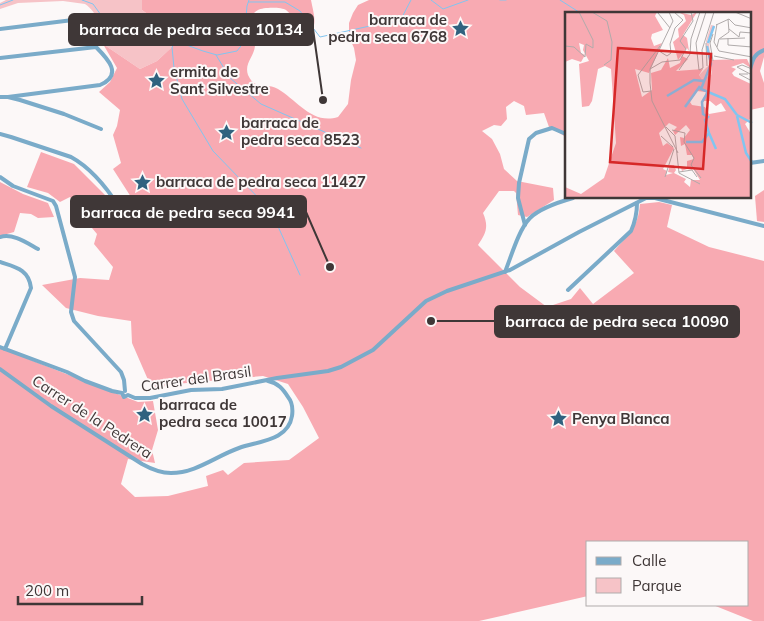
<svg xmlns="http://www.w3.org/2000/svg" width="764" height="621" viewBox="0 0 764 621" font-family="Mulish,sans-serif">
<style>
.green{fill:#f6c3c7}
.forest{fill:#f8aab2}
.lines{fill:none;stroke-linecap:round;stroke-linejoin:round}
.stream{stroke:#81c5f0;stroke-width:1}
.street{stroke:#7aabc9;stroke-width:4}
.labels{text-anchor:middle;stroke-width:4;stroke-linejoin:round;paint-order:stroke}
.poi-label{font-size:15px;font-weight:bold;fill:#3f3737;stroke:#fcf8f8;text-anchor:start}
.street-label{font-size:15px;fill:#3f3737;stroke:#fcf8f8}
.inset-river{fill:none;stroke:#81c5f0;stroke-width:2.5}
.inset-road{fill:none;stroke:#b0abab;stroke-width:1}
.view{fill:#d62828;fill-opacity:0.15;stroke:#d62828;stroke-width:2.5}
.inset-edge{fill:none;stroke:#3f3737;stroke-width:2.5}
.leader{fill:none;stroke:#3f3737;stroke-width:2}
.callout-dot{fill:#3f3737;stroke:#fcf8f8;stroke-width:2}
.callout{fill:#3f3737;stroke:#3f3737;stroke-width:2}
.callout-label{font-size:16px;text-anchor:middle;font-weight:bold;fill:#fff}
</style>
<rect width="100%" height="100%" fill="#fcf8f8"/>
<path class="green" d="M6 0H142V10C159 23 165 25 172 47L157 61 140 69 103 44 97 38C97 22 99 14 85 4L63 1 18 3 0 9V3Z"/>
<g class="forest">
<path d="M142 0H311C313 12 319 26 308 35L303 33C298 27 292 14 286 10 282 7 263 7 258 10 256 11 254 13 252 15 252 19 251 23 252 27 253 34 256 38 255 46 254 57 244 63 248 75 255 91 267 82 278 89 297 100 312 125 338 117L348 104 351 80 356 60 354 48 349 37V23L353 13 358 5 369 0H764V57L760 71 764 83V107L750 110V14H566V137L549 127 544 113 526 115 524 106 514 101 506 107 507 119 501 126 494 125 482 131 492 139 500 154 504 169 517 181 553 188 554 200 527 217 518 215 516 193 514 191H499L483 213C489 227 486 233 478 245L520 287 547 307 571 299 580 288 593 304 634 273 614 251C629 234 638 228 640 204L659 202 672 205 667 227 709 247 764 261V621H753L713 605H748V542H588V596L479 621H0V348L138 402 153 401 158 430 152 450 155 463 128 459 121 484 135 497 168 496 208 486 206 476 223 470 228 475 244 463 289 460 319 438 303 407 288 384 263 376 176 384 152 389 132 343 131 321 98 316 66 308 42 285 80 278 109 280 113 267 94 244 97 234 82 216 70 197 60 202 48 193 27 187 41 152 74 164 112 202 106 210V218L131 224V197L113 169 121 163 113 135 117 126 120 110 99 92 110 82 117 68 103 44 140 69 157 61 172 47C165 25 159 23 142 10Z"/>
<polygon points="0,182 23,194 48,203 54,217 38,218 31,214 20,213 14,232 0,236"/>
<polygon points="764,190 764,222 757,221 755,196"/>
</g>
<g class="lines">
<g class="stream">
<polyline points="82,0 93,4 101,15 126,24 157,26 179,31 184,44 203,51 217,55 237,51 244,42 247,6 249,0"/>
<polyline points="431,0 443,9 468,0"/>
<polyline points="500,0 506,0"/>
<polyline points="560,0 582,14"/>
<polyline points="249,2 285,2 300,11 320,37 388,22 399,23 411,0"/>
<polyline points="0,5 13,0"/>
<polyline points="181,37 172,47 174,68 182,99 213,151 271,211 300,275"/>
<polyline points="216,55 230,78 261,104 361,148"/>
</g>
<g class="street">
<polyline points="0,29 81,19"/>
<path d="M0 58 96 47C107 58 124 75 100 85L8 97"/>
<path d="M750 69C753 59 754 54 764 50"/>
<polyline points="0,97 8,97 20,100 64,114 101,129"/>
<path d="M0 134 11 137 71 157C91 168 107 188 119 207"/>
<polyline points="750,163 764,161"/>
<polyline points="0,177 13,186 53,201 56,206 75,277 71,312 74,321 121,372 124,380 125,391"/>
<polyline points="646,198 655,198 764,226"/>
<polyline points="525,225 518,198 519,183 529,139 536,133 552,128 566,134"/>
<path d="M0 237C13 233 27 243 38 249"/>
<path d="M0 262C15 267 29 269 31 288L5 349"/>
<path d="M505 272C511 257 519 229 530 218 540 208 559 202 573 198"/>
<path d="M568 290 631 231C635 222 637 213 637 203"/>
<polyline points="0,347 67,372 85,381 112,391 122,393 124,397 128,395 135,398 150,398 191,390 222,389 277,378 328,371 341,367 373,350 426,301 447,291 510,270 579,232 646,198"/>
<path d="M0 369 51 406 142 464C151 469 160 473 171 473 196 473 216 456 239 448 258 441 288 441 292 416 293 409 293 403 288 397 283 389 278 383 268 381"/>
</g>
</g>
<defs>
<symbol id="sight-bare" viewBox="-9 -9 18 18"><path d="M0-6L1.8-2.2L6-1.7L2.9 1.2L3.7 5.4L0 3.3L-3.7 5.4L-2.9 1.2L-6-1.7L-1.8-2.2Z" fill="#30627f" stroke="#fcf8f8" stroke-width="2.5" paint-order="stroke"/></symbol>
</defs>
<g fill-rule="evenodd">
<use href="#sight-bare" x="448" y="16" width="25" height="25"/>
<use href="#sight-bare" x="144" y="68" width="25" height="25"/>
<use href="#sight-bare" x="214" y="120" width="25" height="25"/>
<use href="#sight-bare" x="130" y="170" width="25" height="25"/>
<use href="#sight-bare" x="132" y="402" width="25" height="25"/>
<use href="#sight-bare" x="546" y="406" width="25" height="25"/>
</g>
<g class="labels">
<g class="poi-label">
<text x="447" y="25" text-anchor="end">barraca de<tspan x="447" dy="17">pedra seca 6768</tspan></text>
<text x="170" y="77">ermita de<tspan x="170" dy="17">Sant Silvestre</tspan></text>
<text x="241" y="128">barraca de<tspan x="241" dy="17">pedra seca 8523</tspan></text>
<text x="156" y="187">barraca de pedra seca 11427</text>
<text x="159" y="410">barraca de<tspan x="159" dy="17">pedra seca 10017</tspan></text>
<text x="572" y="424">Penya Blanca</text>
</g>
<g class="street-label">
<text transform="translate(196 379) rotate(-8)" y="5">Carrer del Brasil</text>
<text transform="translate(92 417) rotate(33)" y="5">Carrer de la Pedrera</text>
</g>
</g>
<g transform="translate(565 12)">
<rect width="186" height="186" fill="#fcf8f8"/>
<path d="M146 13 150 14 142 29 144 32 147 62 137 67 134 63 145 52 141 29Z" fill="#f6c3c7"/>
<path d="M0 0H92L90 4 98 18 87 22 86 26 89 34 97 31 84 61 70 57 77 85 87 78 86 61 96 58 103 46 105 56 115 51 117 44 123 47 111 59 138 57 134 63 137 67 147 62 146 48 182 47 186 56 178 51 166 55 171 57 167 61 169 64 186 72V106L180 112 186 122V186H0V175L16 182 39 166 51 131 46 57 40 54 33 57 27 89 24 94 17 95 14 52 24 49 18 38 19 33 14 31 16 41 20 43 16 50 7 47 0 50ZM132 79 141 80 138 89H145L151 94 156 91 161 99 144 102 140 95 127 93 125 90ZM104 111 112 115 108 119 110 123 121 113 125 118 119 126 115 125 116 134 120 132 122 143H127L129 147 122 149V156H116L117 159 127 155 135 168H126L125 175 119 170 121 167 109 161 111 158 109 153H105L103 160 108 161 101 163 102 159 98 157 109 136 102 131 98 134 94 121ZM113 0 126 3 132 0 118 23 122 26 124 39 122 36 113 48 108 30 114 25 113 17 121 9 119 3Z" fill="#f8aab2" fill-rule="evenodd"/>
<path class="inset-river" d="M143 31 149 14M142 34 146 52 136 77 160 87 172 103M102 84 129 68 138 69M120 95 135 74M172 103 187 111M172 104 181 141 187 150M144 121 151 137M121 130H137L144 121 140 108 143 105 138 102 137 90 143 80"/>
<path class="inset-road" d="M27 0 42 9 47 30 46 48 39 53M104 0 108 9 85 57V71L87 89 113 141M141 0 131 31 134 58 138 56 137 38 149 0M170 0 187 7M93 1 105 16M152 12 149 30 154 39 187 45M151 13 164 7 170 13 187 16M164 17 174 25 175 20 187 21M163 26V33L187 35M155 27 180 26M141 31 142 54M0 34 9 35 20 45 21 32 28 36V28L14 0M152 35 154 27 164 20 163 7M94 39 102 44 106 41 105 32 110 16 118 8 109 0M149 44 169 48M148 49 145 31 148 22M85 57 97 50 115 48 121 37 115 29 128 9 126 0M187 57 177 53 172 55 187 63M114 58 125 42 126 27 135 0M183 62H174L187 69M86 79 78 80 73 63 95 34M101 115 110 124 114 161 135 172M107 118 120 121 119 130 129 146 126 153 136 166M96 124 108 135M114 160 127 158 132 165M100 165 109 137"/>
<path class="view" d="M53 36 146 42 138 157 45 150Z"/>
<rect width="186" height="186" class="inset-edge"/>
</g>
<path class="leader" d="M323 100L313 29M330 267L306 212M431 321L495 321"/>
<g class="callout-dot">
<circle cx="323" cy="100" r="5"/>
<circle cx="330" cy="267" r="5"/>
<circle cx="431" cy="321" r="5"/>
</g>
<g class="callout">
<rect x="69" y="14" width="244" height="31" rx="5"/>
<rect x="71" y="196" width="235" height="31" rx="5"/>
<rect x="495" y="306" width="244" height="31" rx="5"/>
</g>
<g class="callout-label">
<text x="191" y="35">barraca de pedra seca 10134</text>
<text x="188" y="218">barraca de pedra seca 9941</text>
<text x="617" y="327">barraca de pedra seca 10090</text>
</g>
<rect x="586" y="541" width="162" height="65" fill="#fcf8f8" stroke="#b0abab"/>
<rect x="596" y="557" width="25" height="8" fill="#7aabc9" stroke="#b0abab"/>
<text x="632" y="566" font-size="15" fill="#3f3737">Calle</text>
<rect x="596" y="578" width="25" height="15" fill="#f6c3c7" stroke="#b0abab"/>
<text x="632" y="591" font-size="15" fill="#3f3737">Parque</text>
<path d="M18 596v8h124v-8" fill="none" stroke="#3f3737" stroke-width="2.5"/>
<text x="25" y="596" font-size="15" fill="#3f3737" stroke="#fcf8f8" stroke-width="4" paint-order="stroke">200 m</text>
</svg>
